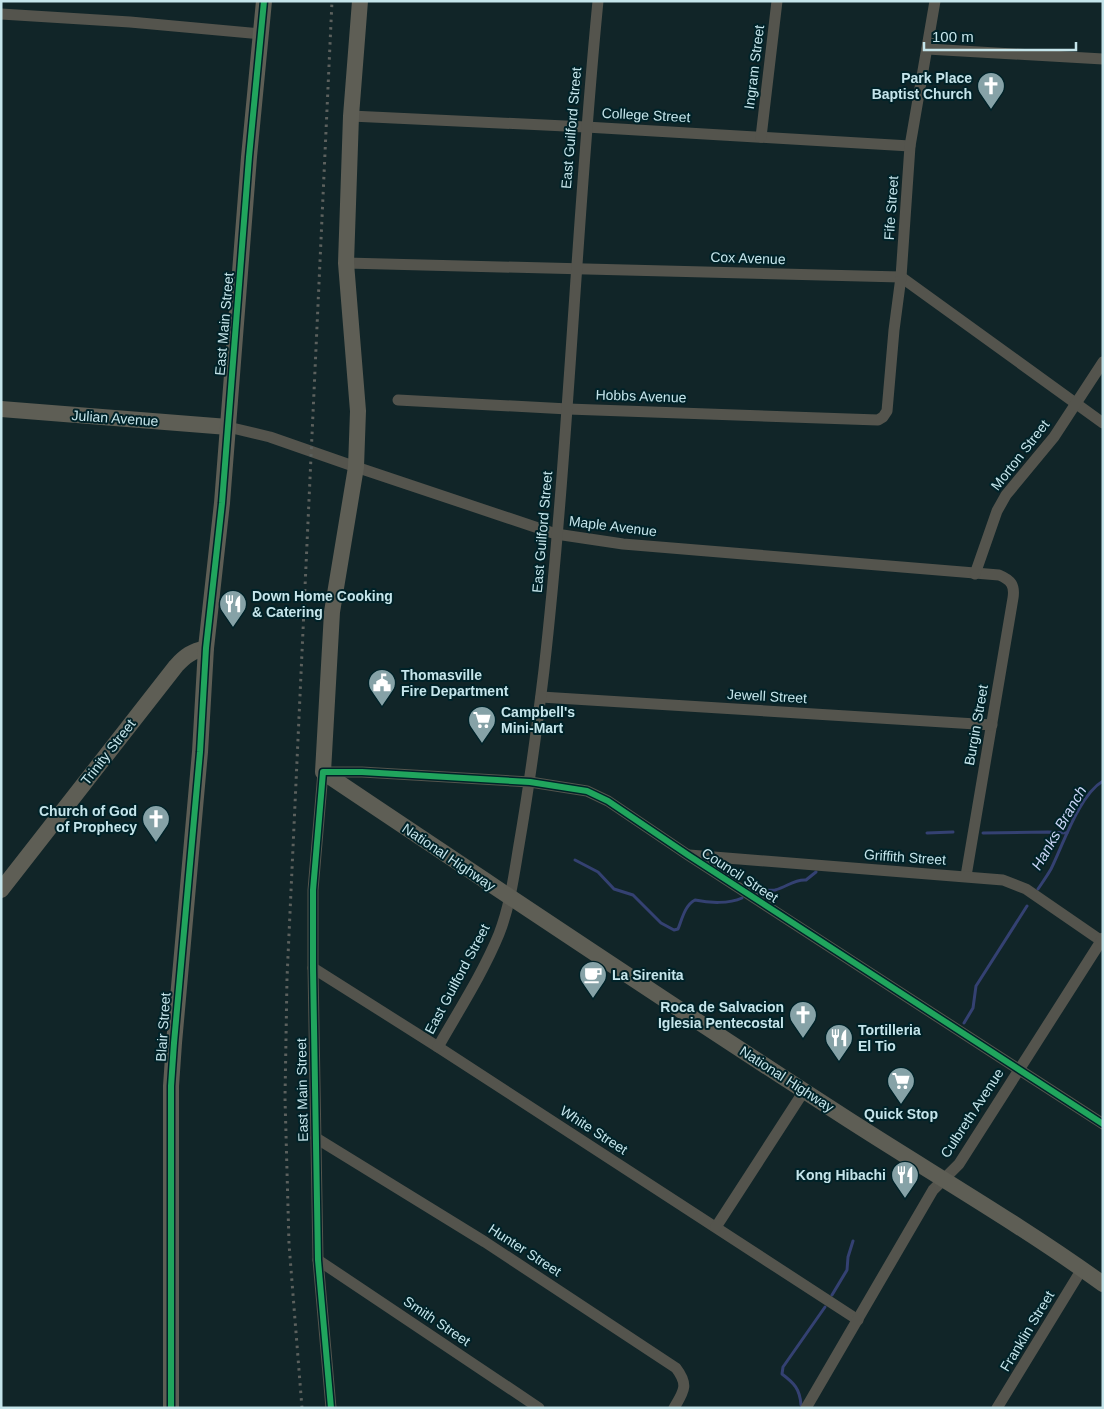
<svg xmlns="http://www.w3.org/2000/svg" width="1104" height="1409" viewBox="0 0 1104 1409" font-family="Helvetica,sans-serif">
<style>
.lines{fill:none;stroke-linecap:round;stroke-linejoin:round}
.stream{stroke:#344172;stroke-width:3}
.street{stroke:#54544d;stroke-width:11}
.secondary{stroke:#5e5e55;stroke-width:16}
.rail{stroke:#5c615e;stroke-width:3;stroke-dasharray:2.5 5;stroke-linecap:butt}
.cycleway-casing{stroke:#002228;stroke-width:9}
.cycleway{stroke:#20a55d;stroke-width:6}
.labels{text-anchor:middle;stroke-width:4;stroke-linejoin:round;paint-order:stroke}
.street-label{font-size:14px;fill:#c5e5eb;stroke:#002228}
.poi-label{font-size:14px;font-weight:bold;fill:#c5e5eb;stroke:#002228;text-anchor:start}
.water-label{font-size:15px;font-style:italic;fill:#c9d4f5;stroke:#002228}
</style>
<rect width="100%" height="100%" fill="#112528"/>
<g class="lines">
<g class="stream">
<polyline points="927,833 953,832"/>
<polyline points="983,833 1048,832 1067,833"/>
<path d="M575 860 598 872 614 889 633 895 661 923 674 930 678 929C682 919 685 905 695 900 709 903 729 904 742 898"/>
<path d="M1038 889C1042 883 1047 876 1051 869 1063 845 1079 795 1103 781"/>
<path d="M756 893C763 889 768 891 775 890 787 887 794 879 806 880L816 872"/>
<polyline points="964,1023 973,1008 976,986 1027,906"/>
<polyline points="832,1295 847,1270 848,1257 853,1241"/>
<path d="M801 1405C800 1389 794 1383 782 1374L783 1367 825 1307"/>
</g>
<g class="street">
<polyline points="1,14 130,22 262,34"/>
<polyline points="927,49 1103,59"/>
<polyline points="351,116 586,127 910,146"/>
<polyline points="761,137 777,1"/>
<polyline points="346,263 901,277 1103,423"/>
<polyline points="398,400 568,409 878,420 883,417 887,411 894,330 901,277 910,146 935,1"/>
<path d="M228 427 270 437 356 467 556 534 623 544 999 575C1011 580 1015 585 1013 598L966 876"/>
<polyline points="975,574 997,511 1006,495 1054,437 1103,362"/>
<polyline points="541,697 992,725"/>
<polyline points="689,855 1003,880 1026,889 1103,942"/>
<polyline points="313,968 438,1047 858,1320"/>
<path d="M438 1047C459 1010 483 973 499 934 510 906 514 875 519 845 529 787 537 728 544 670 569 447 576 224 598 1"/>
<path d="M316 1138 485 1242 676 1368C689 1385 684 1391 674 1408"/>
<polyline points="716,1227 804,1091"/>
<polyline points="318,1260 539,1408"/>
<polyline points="331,1408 318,1260 313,968 313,890 323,772 362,772 530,782 587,791 608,801 688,855 1103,1124"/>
<polyline points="806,1408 933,1190 959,1164 1103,938"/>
<polyline points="997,1408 1082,1269"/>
</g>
<g class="secondary">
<path d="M360 1 351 116 346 263 358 411 356 467 332 612 323 772C493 886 663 1000 835 1111 924 1169 1017 1222 1103 1284"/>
<polyline points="1,409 228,427"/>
<path d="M1 890 176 666C185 656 192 651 206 648"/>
<polyline points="171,1408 171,1086 174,1043 200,752 206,648 222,503 249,157 264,1"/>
</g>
<polyline class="rail" points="302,1408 289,1244 285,1098 287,978 332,1"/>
<defs>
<g id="cycleway">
<polyline points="171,1408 171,1086 174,1043 200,752 206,648 222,503 249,157 264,1"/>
<polyline points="331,1408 318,1260 313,968 313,890 323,772 362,772 530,782 587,791 608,801 688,855 1103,1124"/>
</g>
</defs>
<use href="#cycleway" class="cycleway-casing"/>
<use href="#cycleway" class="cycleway"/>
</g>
<defs>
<symbol id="church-pin" viewBox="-11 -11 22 30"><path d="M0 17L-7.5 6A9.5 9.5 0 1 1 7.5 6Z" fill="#86a2a7" stroke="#002228"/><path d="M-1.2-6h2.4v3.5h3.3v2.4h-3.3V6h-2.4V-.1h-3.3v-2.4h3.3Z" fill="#fff"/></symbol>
<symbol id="restaurant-pin" viewBox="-11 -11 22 30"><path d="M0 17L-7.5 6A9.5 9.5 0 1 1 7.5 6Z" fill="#86a2a7" stroke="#002228"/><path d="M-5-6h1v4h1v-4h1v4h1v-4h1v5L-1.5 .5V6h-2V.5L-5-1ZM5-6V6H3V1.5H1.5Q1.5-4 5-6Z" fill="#fff"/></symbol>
<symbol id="civic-pin" viewBox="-11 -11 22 30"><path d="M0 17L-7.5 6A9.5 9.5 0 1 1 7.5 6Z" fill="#86a2a7" stroke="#002228"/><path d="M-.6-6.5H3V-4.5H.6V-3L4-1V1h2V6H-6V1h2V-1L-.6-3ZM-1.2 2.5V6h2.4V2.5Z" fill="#fff"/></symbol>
<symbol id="supermarket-pin" viewBox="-11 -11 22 30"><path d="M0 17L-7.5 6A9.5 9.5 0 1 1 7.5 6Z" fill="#86a2a7" stroke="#002228"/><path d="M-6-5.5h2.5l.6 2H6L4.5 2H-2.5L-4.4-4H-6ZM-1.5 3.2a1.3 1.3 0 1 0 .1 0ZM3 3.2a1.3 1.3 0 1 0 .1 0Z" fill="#fff"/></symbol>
<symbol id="cafe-pin" viewBox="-11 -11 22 30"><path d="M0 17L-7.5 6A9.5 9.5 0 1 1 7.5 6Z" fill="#86a2a7" stroke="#002228"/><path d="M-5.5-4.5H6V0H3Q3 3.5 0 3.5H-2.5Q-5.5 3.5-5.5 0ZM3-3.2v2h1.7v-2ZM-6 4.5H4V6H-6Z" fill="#fff"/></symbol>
</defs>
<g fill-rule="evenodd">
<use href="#church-pin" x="975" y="70" width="32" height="43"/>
<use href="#restaurant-pin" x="217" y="588" width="32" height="43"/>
<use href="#civic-pin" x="366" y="667" width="32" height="43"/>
<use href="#supermarket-pin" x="466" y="704" width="32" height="43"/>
<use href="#church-pin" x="140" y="803" width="32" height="43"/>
<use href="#cafe-pin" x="577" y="959" width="32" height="43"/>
<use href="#church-pin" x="787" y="999" width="32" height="43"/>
<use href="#restaurant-pin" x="823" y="1022" width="32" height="43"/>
<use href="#supermarket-pin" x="885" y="1065" width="32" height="43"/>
<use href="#restaurant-pin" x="889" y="1159" width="32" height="43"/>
</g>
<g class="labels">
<g class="street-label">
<text transform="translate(754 67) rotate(-83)" y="5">Ingram Street</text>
<text transform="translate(646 115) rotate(3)" y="5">College Street</text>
<text transform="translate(571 128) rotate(-85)" y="5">East Guilford Street</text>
<text transform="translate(891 208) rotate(-86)" y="5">Fife Street</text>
<text transform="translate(748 258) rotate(2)" y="5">Cox Avenue</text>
<text transform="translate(224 324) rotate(-85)" y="5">East Main Street</text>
<text transform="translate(641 396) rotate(2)" y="5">Hobbs Avenue</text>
<text transform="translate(115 418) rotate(4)" y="5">Julian Avenue</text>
<text transform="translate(1020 455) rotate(-52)" y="5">Morton Street</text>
<text transform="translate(613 526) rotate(7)" y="5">Maple Avenue</text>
<text transform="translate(542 532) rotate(-85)" y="5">East Guilford Street</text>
<text transform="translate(767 696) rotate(3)" y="5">Jewell Street</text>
<text transform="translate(976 725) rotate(-80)" y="5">Burgin Street</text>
<text transform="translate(108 752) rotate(-52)" y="5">Trinity Street</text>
<text transform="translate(449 857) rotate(34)" y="5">National Highway</text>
<text transform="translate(905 857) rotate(4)" y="5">Griffith Street</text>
<text transform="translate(740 875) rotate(33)" y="5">Council Street</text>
<text transform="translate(457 979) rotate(-62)" y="5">East Guilford Street</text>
<text transform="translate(163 1027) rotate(-86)" y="5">Blair Street</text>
<text transform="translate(787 1079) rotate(33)" y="5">National Highway</text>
<text transform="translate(302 1090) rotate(-91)" y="5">East Main Street</text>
<text transform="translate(972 1113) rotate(-57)" y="5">Culbreth Avenue</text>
<text transform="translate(594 1130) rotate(33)" y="5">White Street</text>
<text transform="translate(525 1250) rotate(33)" y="5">Hunter Street</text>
<text transform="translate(437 1321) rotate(34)" y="5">Smith Street</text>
<text transform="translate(1027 1331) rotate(-59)" y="5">Franklin Street</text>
</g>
<g class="poi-label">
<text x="972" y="83" text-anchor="end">Park Place<tspan x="972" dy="16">Baptist Church</tspan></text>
<text x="252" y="601">Down Home Cooking<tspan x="252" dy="16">&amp; Catering</tspan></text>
<text x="401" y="680">Thomasville<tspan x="401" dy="16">Fire Department</tspan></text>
<text x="501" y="717">Campbell's<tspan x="501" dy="16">Mini-Mart</tspan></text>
<text x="137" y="816" text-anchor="end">Church of God<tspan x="137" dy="16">of Prophecy</tspan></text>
<text x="612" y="980">La Sirenita</text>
<text x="784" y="1012" text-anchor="end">Roca de Salvacion<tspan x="784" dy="16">Iglesia Pentecostal</tspan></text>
<text x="858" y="1035">Tortilleria<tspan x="858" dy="16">El Tio</tspan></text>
<text x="901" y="1119" text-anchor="middle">Quick Stop</text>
<text x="886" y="1180" text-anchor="end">Kong Hibachi</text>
</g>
<g class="water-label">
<text transform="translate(1059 828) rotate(-60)" y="5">Hanks Branch</text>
</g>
</g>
<rect width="1104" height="1409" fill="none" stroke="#c5e5eb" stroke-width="5"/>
<path d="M924 42v8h152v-8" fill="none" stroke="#c5e5eb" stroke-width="2.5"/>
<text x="932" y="42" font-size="15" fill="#c5e5eb" stroke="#002228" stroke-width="4" paint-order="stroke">100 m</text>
</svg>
